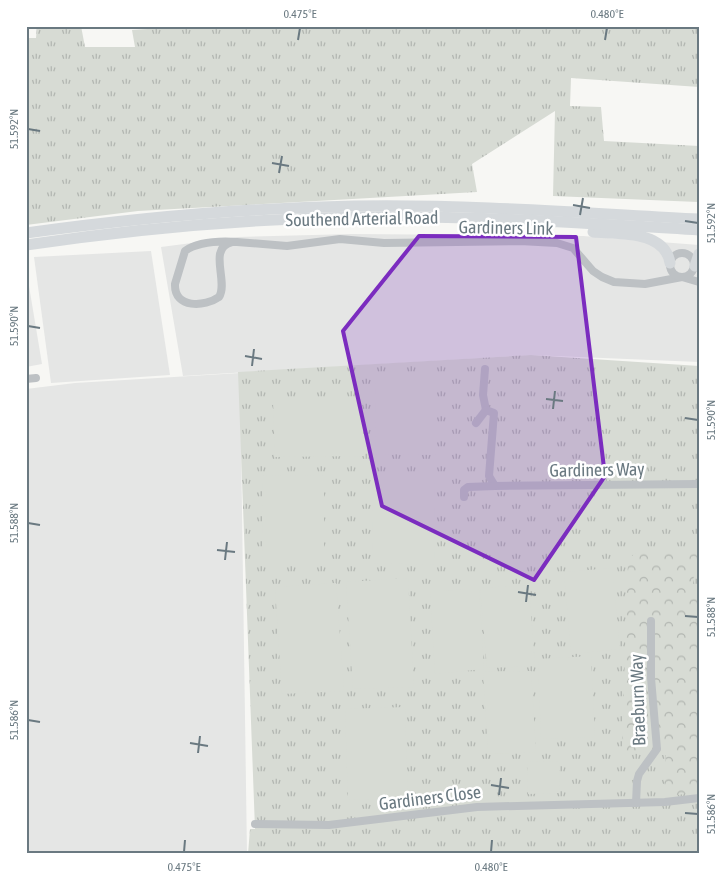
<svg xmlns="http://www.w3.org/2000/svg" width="725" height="880" viewBox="0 0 725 880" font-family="'Asap Condensed',sans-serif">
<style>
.built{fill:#e5e6e5}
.grass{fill:url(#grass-tufts)}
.forest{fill:url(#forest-crowns)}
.garden{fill:#d7dbd4}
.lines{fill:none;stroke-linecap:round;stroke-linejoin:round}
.minor{stroke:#bdc1c4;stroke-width:8}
.highway{stroke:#d5d9dc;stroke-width:11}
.marked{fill:#7b2cbf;fill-opacity:0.2;stroke:#7b2cbf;stroke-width:4;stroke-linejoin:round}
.ticks{fill:none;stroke:#6a7981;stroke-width:2}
.labels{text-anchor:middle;stroke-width:5;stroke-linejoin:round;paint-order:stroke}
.street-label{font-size:18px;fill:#6a7981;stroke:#fff}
.neatline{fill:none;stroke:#6a7981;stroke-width:2}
.ticks-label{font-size:12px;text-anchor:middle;fill:#6a7981}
</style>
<defs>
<pattern id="grass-tufts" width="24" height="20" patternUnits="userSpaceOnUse" patternTransform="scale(1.25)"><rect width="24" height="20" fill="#d7dbd4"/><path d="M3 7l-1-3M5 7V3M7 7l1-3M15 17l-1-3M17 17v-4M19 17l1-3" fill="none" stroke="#b2b6b1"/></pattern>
<pattern id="forest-crowns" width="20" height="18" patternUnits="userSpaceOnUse" patternTransform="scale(1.25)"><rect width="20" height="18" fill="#d7dbd4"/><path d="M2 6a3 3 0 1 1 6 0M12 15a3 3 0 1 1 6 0" fill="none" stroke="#b2b6b1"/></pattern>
</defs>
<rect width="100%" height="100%" fill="#f7f7f4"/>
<g class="built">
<polygon points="352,234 583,236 699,245 699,362 531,355 183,376 161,247 238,237"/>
<polygon points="151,251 170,375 51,383 34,257"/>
<polygon points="26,268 42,364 26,367"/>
<polygon points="240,373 247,854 26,854 26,389 75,383"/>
</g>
<g class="grass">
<polygon points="37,26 81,26 85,47 135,47 132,30 194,26 699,26 699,87 571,78 570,106 601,107 604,141 699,146 698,202 553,196 555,111 472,164 477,192 138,211 26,225 26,38 36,38"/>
<polygon points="531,355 699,366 699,854 248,854 250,829 255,829 238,372"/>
</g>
<polygon class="forest" points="642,548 699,549 699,573 694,573 692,598 699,599 699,792 663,797 666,755 622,753 628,559"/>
<g class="garden">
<polygon points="376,376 437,376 437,455 375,454"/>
<polygon points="273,399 362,399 364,456 275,457"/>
<polygon points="262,475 324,476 324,564 263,564"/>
<polygon points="372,475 434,475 435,565 373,563"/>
<polygon points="612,568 620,649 571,654 564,572"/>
<polygon points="408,578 414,687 353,689 346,582"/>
<polygon points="336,583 344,691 282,694 275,587"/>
<polygon points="529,585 535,666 487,668 480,588"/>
<polygon points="479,589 484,669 435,674 430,591"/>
<polygon points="591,656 595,737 541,739 538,659"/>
<polygon points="531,671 536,752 488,754 483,672"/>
<polygon points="405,707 408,799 348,800 345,709"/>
<polygon points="559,761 560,793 528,794 527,762"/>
</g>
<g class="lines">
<g class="minor">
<path d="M232 242C207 248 229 282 219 297 205 307 174 309 175 284L185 251C199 241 221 241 237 242L287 246 340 239 384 243 520 241 557 243 573 248 593 271 602 277 614 282 645 284 682 277 699 282"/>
<circle cx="682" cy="265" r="12"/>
<polyline points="485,369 483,395 486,410"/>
<polyline points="26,379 36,378"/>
<polyline points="476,423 486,410 494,413 489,476 495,486 699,484"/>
<polyline points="464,497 464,490 468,487 495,486"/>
<polyline points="636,803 637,781 639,774 657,749 651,678 651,621"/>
<polyline points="255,824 329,825 477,807 665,802 699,798"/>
</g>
<g class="highway">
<path d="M593 232C618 234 665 230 670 263"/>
<path d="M26 233C135 218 244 208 354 206 469 204 584 213 699 219"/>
<path d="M26 245C135 229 244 219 354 217 469 215 584 223 699 230"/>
<polyline points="695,266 699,254"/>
</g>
</g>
<path class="marked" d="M419 236 576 237 605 476 534 580 382 506 343 331Z"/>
<path class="ticks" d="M298 40 300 28M605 40 607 28M28 129 40 131M272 163 289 166M279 173 282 156M573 205 590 208M580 215 583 198M685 221 698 223M28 326 40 328M245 356 262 359M252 366 254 349M546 399 563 401M553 409 555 391M685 418 698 420M28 523 40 525M217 550 235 552M225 560 227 542M518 592 536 595M526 602 528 585M685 616 698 617M28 720 40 722M190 743 208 746M198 753 200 736M491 785 509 788M499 795 501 778M685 813 698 814M184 852 185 840M491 852 492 840"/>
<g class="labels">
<g class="street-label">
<text transform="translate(362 219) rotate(-1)" y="6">Southend Arterial Road</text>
<text transform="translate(506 228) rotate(1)" y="6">Gardiners Link</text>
<text transform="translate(597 470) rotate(-1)" y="6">Gardiners Way</text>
<text transform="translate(638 700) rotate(-92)" y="6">Braeburn Way</text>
<text transform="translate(430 798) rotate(-7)" y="6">Gardiners Close</text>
</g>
</g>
<rect width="725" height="880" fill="none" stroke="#ffffff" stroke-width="55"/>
<rect x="28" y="28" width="670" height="824" class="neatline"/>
<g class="ticks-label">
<text x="300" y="18">0.475°E</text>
<text x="607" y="18">0.480°E</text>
<text transform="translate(14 129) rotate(-90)" y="4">51.592°N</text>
<text transform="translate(711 223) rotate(-90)" y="4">51.592°N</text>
<text transform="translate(14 326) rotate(-90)" y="4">51.590°N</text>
<text transform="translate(711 420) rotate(-90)" y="4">51.590°N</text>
<text transform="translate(14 523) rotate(-90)" y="4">51.588°N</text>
<text transform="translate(711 617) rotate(-90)" y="4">51.588°N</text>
<text transform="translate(14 720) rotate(-90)" y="4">51.586°N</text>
<text transform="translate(711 814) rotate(-90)" y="4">51.586°N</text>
<text x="184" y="871">0.475°E</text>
<text x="491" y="871">0.480°E</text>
</g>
</svg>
